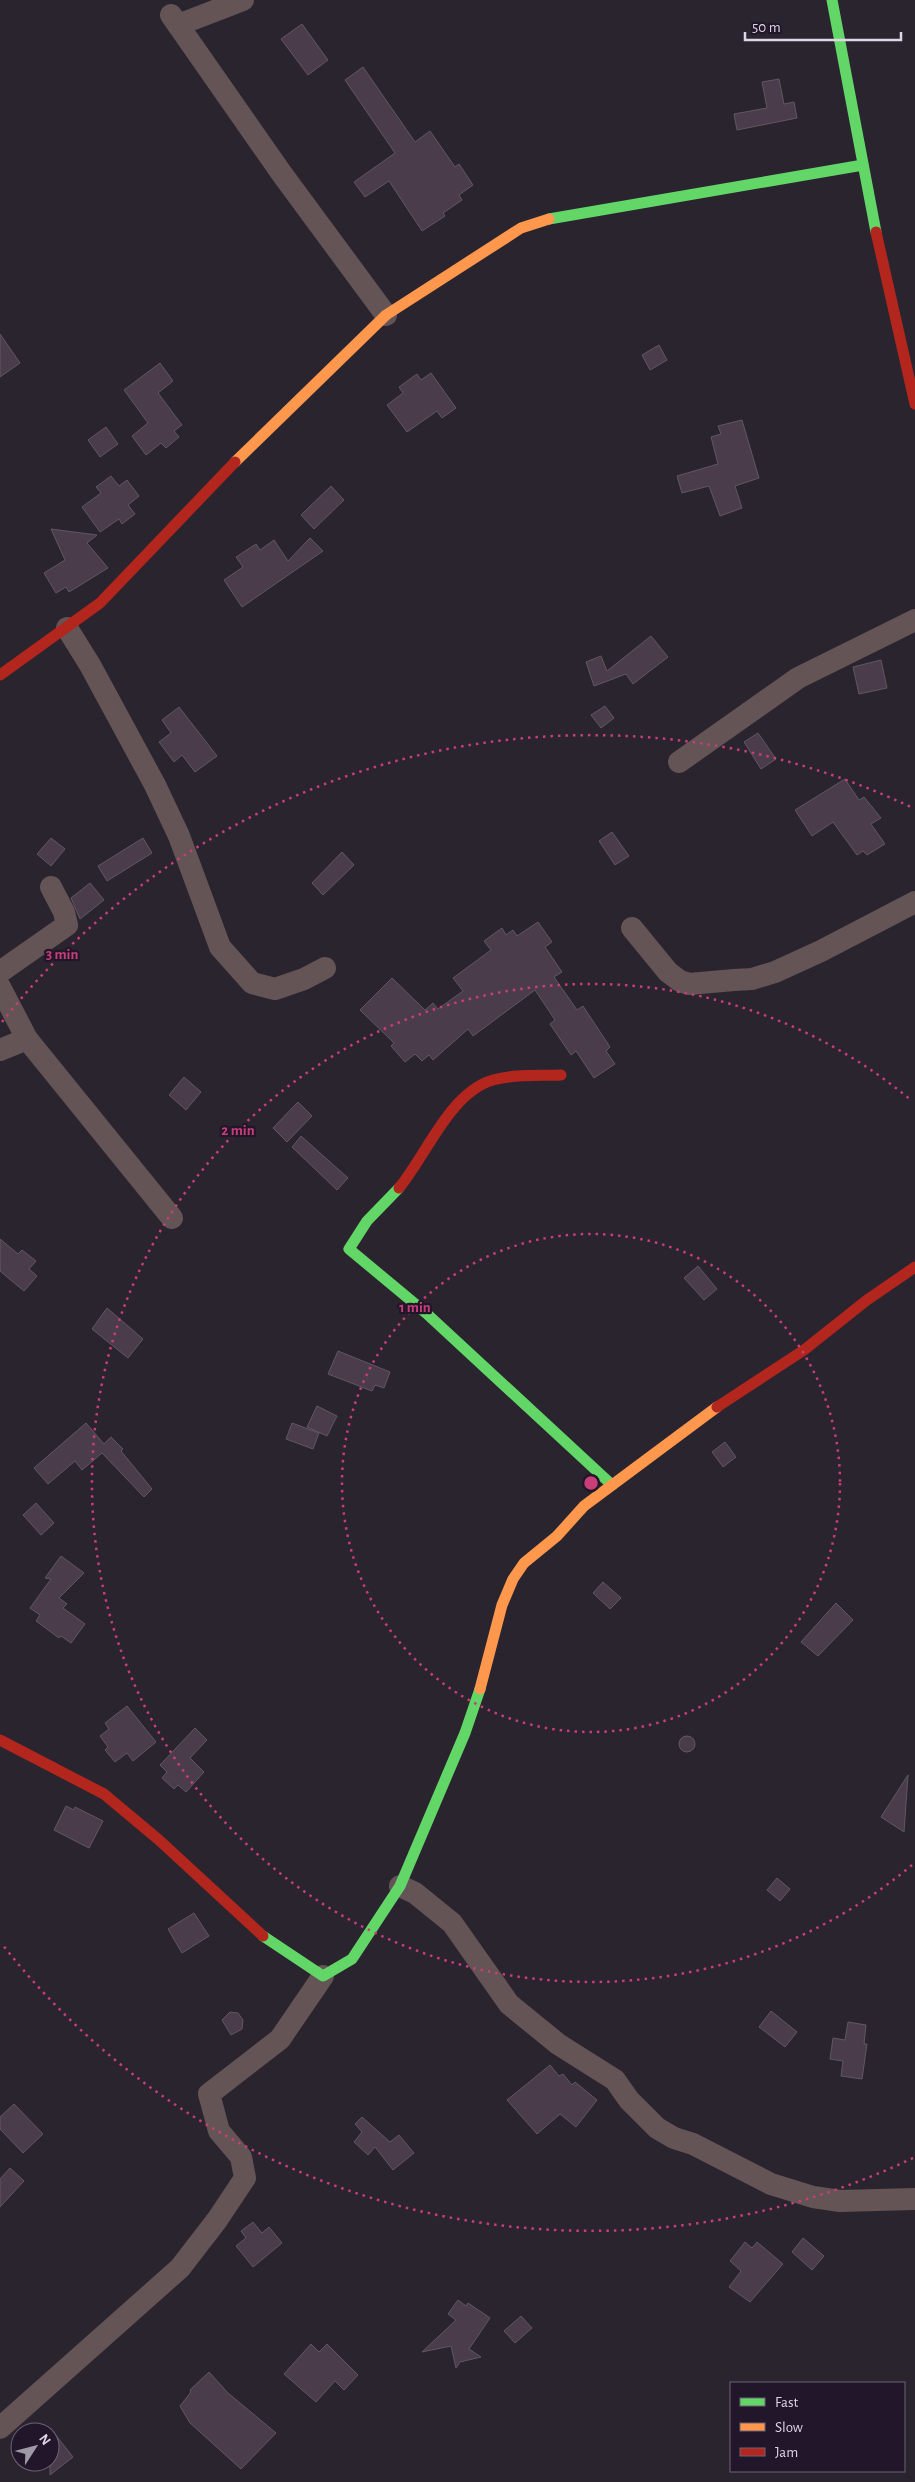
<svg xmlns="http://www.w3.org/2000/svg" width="915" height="2482" viewBox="0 0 915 2482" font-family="'Alegreya Sans',sans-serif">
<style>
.building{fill:#4b3c4b;stroke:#605860}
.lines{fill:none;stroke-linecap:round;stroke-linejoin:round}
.street{stroke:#645456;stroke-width:22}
.fast{stroke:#63d668;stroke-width:11}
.slow{stroke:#ff974d;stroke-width:11}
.jam{stroke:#b3261e;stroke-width:11}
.ring{fill:none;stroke:#c83e77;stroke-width:2.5;stroke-dasharray:2.5 5}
.centre{fill:#c83e77;stroke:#22162a;stroke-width:2.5}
.ring-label{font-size:15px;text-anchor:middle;font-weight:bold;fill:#c83e77;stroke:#22162a;stroke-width:4.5;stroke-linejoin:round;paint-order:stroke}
</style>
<rect width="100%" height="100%" fill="#2a242f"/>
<g class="building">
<polygon points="302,24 328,60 308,75 281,39"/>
<polygon points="363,67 415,142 430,131 455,167 459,164 473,185 459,195 462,200 443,213 445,216 422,231 389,181 365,197 354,182 395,153 345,80"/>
<polygon points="779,79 784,104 794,102 797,118 737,130 734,114 767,108 762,82"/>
<polygon points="0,334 20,363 0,377"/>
<polygon points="659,345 667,360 650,370 642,355"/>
<polygon points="160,363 173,381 158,393 182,425 174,431 179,437 166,448 161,443 146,455 132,436 148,423 124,390"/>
<polygon points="431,373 456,408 442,418 437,411 407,432 387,405 403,393 399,387 417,374 421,380"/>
<polygon points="742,420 759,478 735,486 742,508 720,516 709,486 682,493 677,476 718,464 711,437 721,434 718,426"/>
<polygon points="106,427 118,444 100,457 88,440"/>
<polygon points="111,476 119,486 127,480 139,496 128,505 135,514 122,524 119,519 100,532 82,507 101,493 96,487"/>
<polygon points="331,486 344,500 314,529 301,515"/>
<polygon points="51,529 97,535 87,543 108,568 69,592 66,587 56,593 44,573 65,560"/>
<polygon points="310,538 323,551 242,607 224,580 243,567 236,557 256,544 260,550 274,540 288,561"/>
<polygon points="651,636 668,657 633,684 626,674 594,686 586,662 601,656 607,671"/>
<polygon points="881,660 887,688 859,694 853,667"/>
<polygon points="605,706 614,718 601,728 591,715"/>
<polygon points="179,707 217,756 195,772 182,755 174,762 159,742 171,733 162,720"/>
<polygon points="758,733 776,759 761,769 744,742"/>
<polygon points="845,779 859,800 864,797 881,818 871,824 885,844 867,855 863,851 857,855 833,822 812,836 795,810"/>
<polygon points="612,832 629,856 615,865 599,841"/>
<polygon points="51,838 65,849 51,866 37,854"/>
<polygon points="143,838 152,853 107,881 98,866"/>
<polygon points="342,852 354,865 323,895 312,883"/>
<polygon points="90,883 104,900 80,919 71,898"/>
<polygon points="538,922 552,942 545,947 562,972 554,977 577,1010 583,1006 610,1047 606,1051 615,1064 594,1078 576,1051 571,1055 550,1024 555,1020 535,990 473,1036 468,1029 433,1060 429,1055 422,1061 415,1054 405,1062 391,1046 394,1043 360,1010 392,978 425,1010 433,1003 438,1009 463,991 453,978 491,950 484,941 502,928 506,935 513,930 517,936"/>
<polygon points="184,1077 201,1092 186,1110 169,1095"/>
<polygon points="298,1102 312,1116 287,1142 273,1128"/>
<polygon points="301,1136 348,1178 337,1190 292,1147"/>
<polygon points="0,1239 18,1254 22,1250 36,1261 29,1269 37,1276 24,1291 0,1271"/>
<polygon points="698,1266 717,1289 704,1300 684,1278"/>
<polygon points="107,1308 143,1339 128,1358 92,1329"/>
<polygon points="338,1351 390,1372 384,1388 375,1385 372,1391 328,1374"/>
<polygon points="317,1406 337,1416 327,1436 307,1427"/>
<polygon points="86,1423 104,1444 111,1437 123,1449 121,1451 152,1489 144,1497 102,1453 82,1470 75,1461 48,1484 34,1468"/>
<polygon points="292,1423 319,1433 313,1449 286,1439"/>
<polygon points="725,1442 736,1457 723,1467 712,1452"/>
<polygon points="36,1503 54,1523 41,1535 23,1515"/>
<polygon points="61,1556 84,1573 59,1598 67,1604 63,1608 85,1624 71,1643 61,1636 59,1638 36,1621 40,1615 30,1608 51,1579 45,1578"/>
<polygon points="603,1582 621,1598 610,1609 593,1593"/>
<polygon points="836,1603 853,1620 818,1656 801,1642"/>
<polygon points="127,1706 156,1742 133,1761 127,1753 115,1762 105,1750 108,1747 100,1736 109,1729 105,1723"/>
<polygon points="195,1728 207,1740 190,1758 204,1772 186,1792 178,1785 174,1789 162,1778 167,1772 160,1765"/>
<circle cx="687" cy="1744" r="8"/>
<polygon points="908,1775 904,1832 881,1817"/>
<polygon points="66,1806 74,1810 75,1807 103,1821 89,1848 54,1830"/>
<polygon points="777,1878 790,1889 780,1901 767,1890"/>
<polygon points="194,1913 209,1936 182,1953 168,1929"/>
<polygon points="771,2011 797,2032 785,2047 759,2027"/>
<polygon points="230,2012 238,2013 243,2020 242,2029 231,2035 222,2020"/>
<polygon points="848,2022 866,2025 864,2044 867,2044 862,2079 841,2076 843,2061 830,2059 833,2038 845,2040"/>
<polygon points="550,2065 559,2076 563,2074 572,2085 575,2082 597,2100 576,2127 560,2114 537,2134 507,2100"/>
<polygon points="14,2104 43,2134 23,2153 0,2129 0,2117"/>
<polygon points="362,2117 390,2142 399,2135 414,2153 393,2170 375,2147 368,2155 354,2142 362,2132 355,2124"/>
<polygon points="10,2168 24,2181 0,2207 0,2179"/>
<polygon points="253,2222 262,2233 269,2227 282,2243 253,2267 236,2246 246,2238 241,2231"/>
<polygon points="803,2238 824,2256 812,2270 792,2252"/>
<polygon points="745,2242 752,2248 757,2242 783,2264 750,2302 729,2287 741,2271 730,2261"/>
<polygon points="458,2300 466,2306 468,2303 490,2318 469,2349 481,2357 460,2362 456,2368 451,2346 422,2352 456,2320 448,2314"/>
<polygon points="521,2316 532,2328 515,2343 504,2331"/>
<polygon points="311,2344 319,2352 327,2344 358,2375 344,2390 335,2381 316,2402 284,2374"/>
<polygon points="209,2372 228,2393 276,2433 241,2469 190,2423 180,2406 191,2392 190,2390"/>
<polygon points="50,2428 73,2457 50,2475"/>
</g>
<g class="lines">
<g class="street">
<polyline points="171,15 282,174 386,315"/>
<polyline points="178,25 243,0"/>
<polyline points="67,628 90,665 155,785 179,836 220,947 252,983 275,989 304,979 325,968"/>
<polyline points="679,762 798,678 915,620"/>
<polyline points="632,928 668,972 680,981 689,984 734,980 752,979 775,972 821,951 915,902"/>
<polyline points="0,972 67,925 64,912 51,887"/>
<polyline points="0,987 27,1039 172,1218"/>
<polyline points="0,1050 27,1039"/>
<polyline points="400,1886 415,1893 452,1923 509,2004 558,2044 615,2080 629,2100 657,2128 674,2138 693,2144 771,2184 813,2197 840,2201 915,2199"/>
<polyline points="0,2428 180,2268 217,2220 245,2178 241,2157 219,2131 209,2094 280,2039 323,1976"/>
</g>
<g class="fast">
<polyline points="832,0 876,232"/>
<polyline points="549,219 863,165"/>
<polyline points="399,1188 367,1221 349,1249 426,1313 612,1485"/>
<polyline points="263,1936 323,1976 352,1959 400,1886 465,1733 480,1689"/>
</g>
<g class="slow">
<polyline points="235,462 386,315 521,228 549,219"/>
<polyline points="480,1689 502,1605 513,1579 524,1563 557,1536 584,1506 717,1407"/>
</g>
<g class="jam">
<polyline points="876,232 915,404"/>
<polyline points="0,675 100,603 235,462"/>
<path d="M399 1188C426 1156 450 1092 493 1080 514 1074 539 1076 561 1075"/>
<polyline points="717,1407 804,1350 867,1300 915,1267"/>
<polyline points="0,1740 104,1794 159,1840 263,1936"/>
</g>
</g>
<g class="ring">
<circle cx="591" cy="1483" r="249"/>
<path d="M912 1865A499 499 0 1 1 912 1101"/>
<path d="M913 2158A748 748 0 0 1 2 1944M2 1022A748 748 0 0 1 913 808"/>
</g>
<circle cx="591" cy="1483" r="8" class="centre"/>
<g class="ring-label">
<text x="62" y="959">3 min</text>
<text x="238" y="1135">2 min</text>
<text x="415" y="1312">1 min</text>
</g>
<rect x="730" y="2382" width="175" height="90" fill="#22162a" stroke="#6d6375"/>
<rect x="740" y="2398" width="25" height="8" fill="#63d668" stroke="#6d6375"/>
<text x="775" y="2407" font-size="15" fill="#ded6e5">Fast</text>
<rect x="740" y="2423" width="25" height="8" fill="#ff974d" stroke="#6d6375"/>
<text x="775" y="2432" font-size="15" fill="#ded6e5">Slow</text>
<rect x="740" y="2448" width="25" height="8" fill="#b3261e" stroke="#6d6375"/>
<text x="775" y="2457" font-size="15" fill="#ded6e5">Jam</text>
<g transform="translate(35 2447) rotate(54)"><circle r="24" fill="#22162a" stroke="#6d6375"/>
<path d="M0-4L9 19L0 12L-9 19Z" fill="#9f98a5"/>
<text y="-8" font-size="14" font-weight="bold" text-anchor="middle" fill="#ded6e5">N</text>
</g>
<path d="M745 32v8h156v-8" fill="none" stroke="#ded6e5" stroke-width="2.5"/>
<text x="752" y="32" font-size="15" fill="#ded6e5" stroke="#22162a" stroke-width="4" paint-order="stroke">50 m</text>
</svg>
